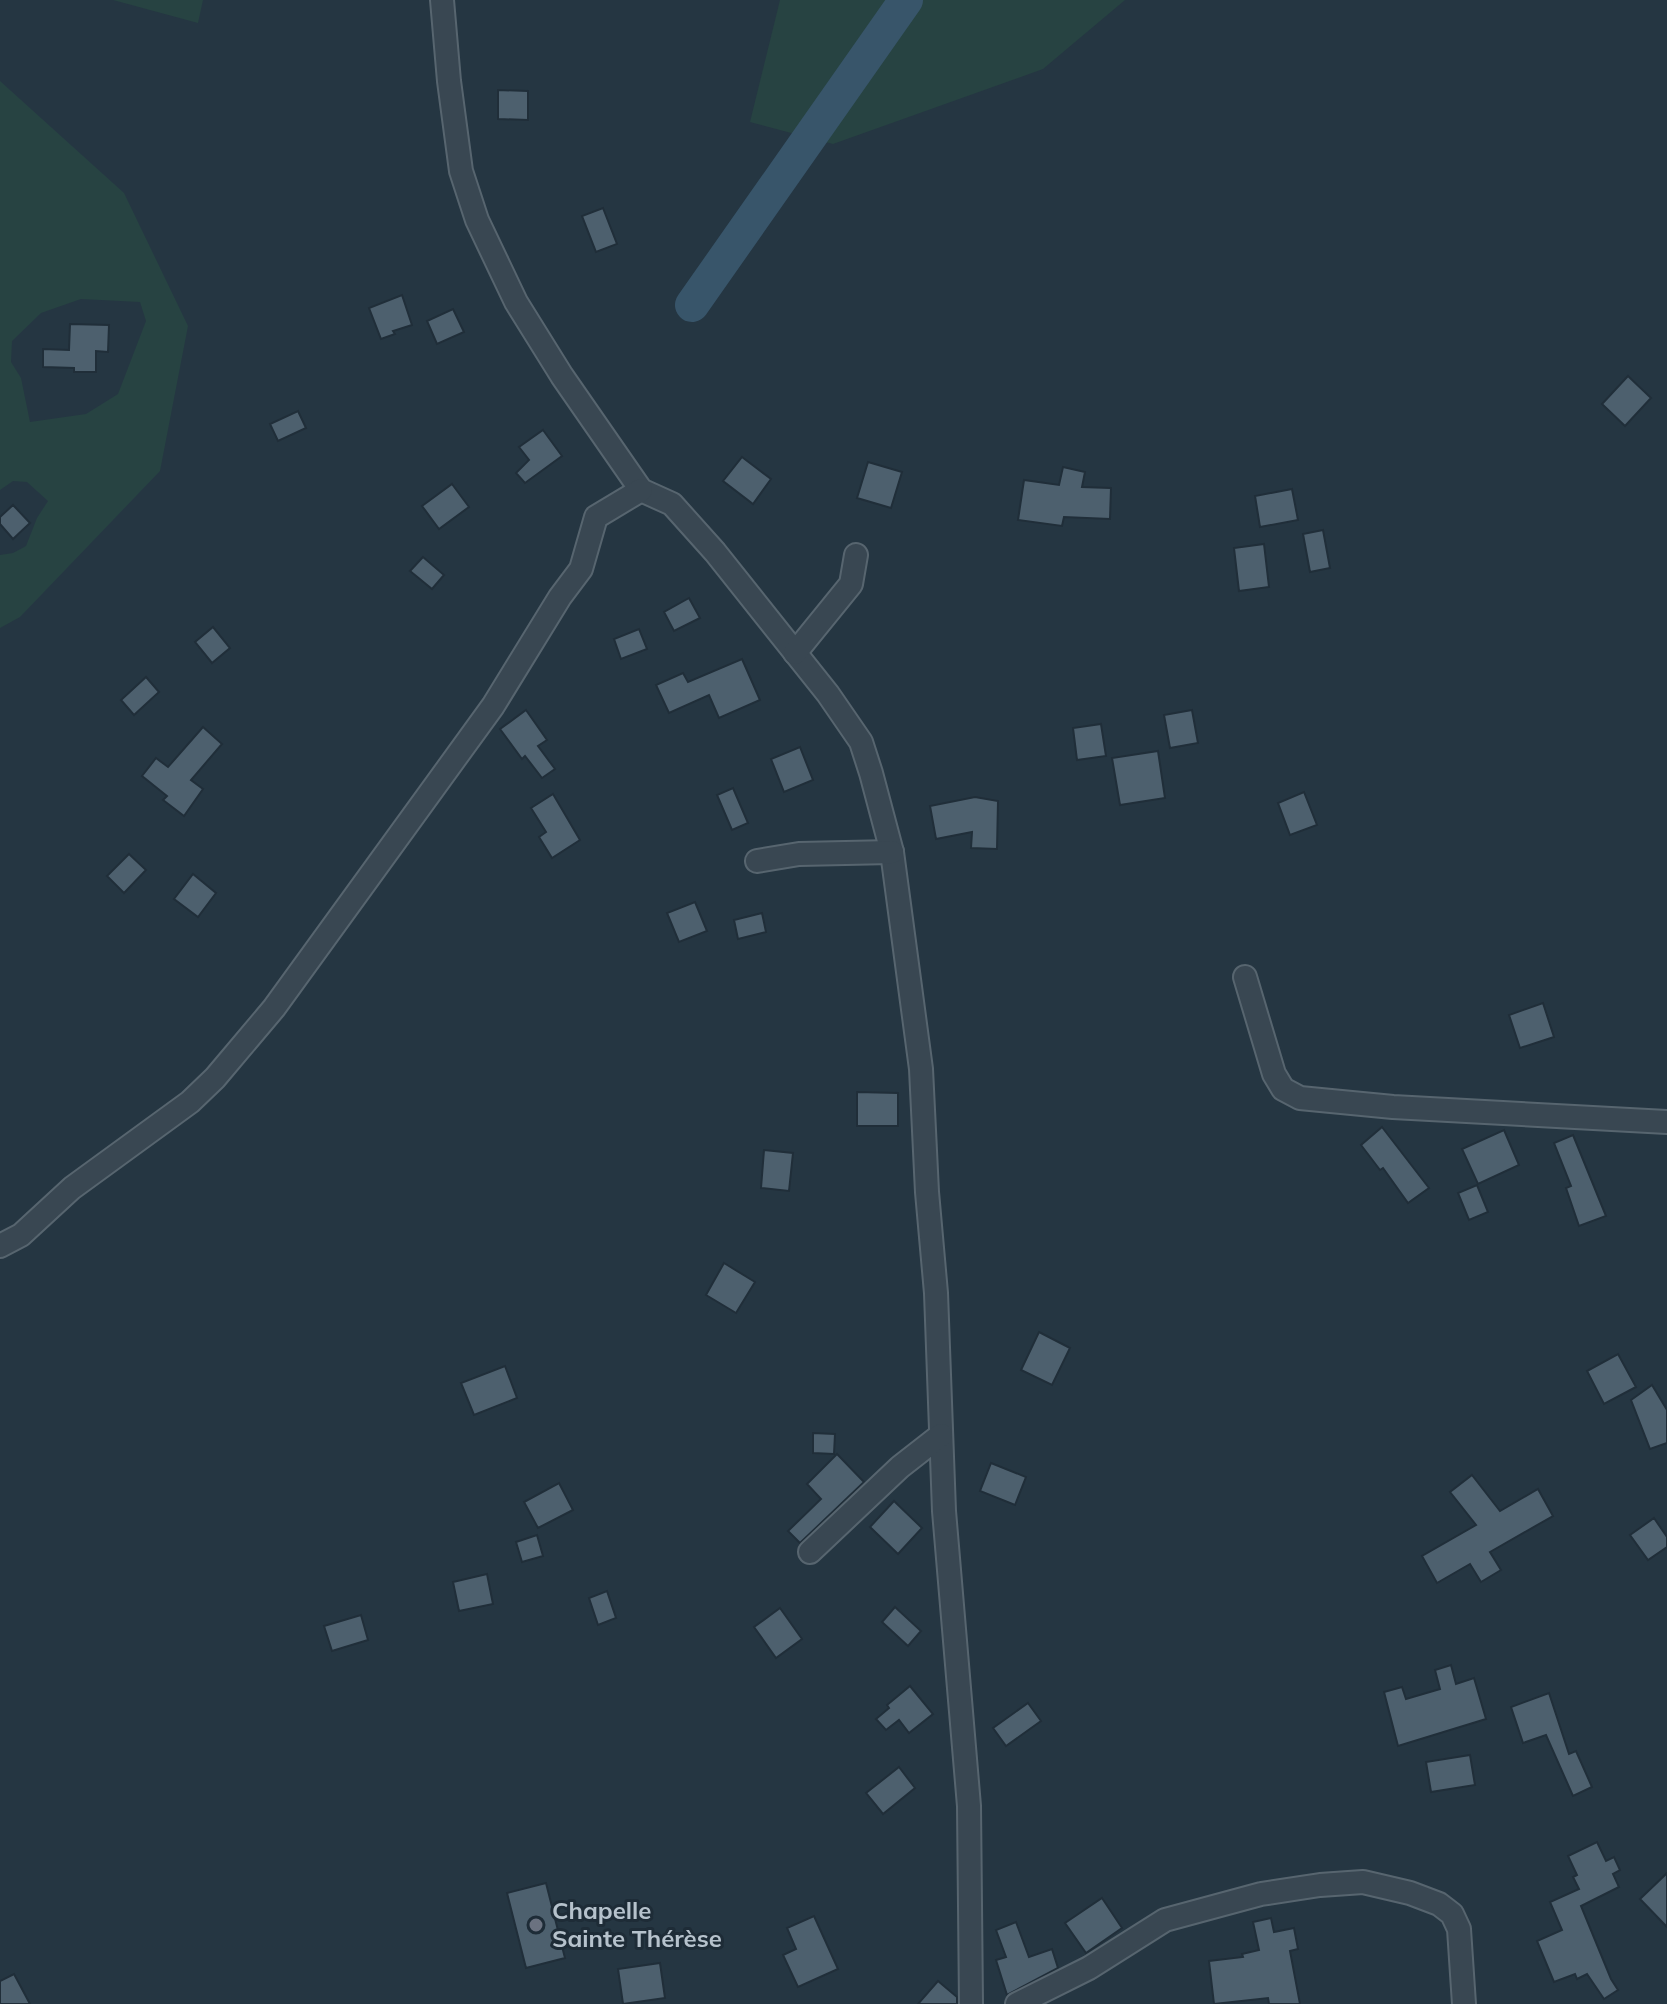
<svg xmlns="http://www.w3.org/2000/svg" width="1667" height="2004" viewBox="0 0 1667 2004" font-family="Mulish,sans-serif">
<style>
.green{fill:#274342;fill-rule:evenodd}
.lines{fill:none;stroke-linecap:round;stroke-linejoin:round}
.river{stroke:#38556a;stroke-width:34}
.building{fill:#4d606e;stroke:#202e39;stroke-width:2}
.minor-casing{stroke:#57656f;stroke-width:26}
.minor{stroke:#394752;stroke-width:22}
.worship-dot{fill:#6b7280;stroke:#1e2c37;stroke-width:3}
.labels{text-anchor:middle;stroke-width:6;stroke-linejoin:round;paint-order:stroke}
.poi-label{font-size:24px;font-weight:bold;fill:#b6c2cc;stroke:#1e2c37;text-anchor:start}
</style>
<rect width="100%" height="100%" fill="#253642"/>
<g class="green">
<polygon points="113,0 203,0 198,23"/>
<polygon points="780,0 1125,0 1043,69 833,144 750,122"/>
<path d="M0 81 124 193 188 326 160 471 20 617 0 628V555L13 553 26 546 37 518 48 501 27 482 13 481 0 490ZM81 299 140 302 146 321 118 394 86 414 30 422 21 378 11 362 12 341 41 313Z"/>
</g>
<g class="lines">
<polyline class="river" points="692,305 906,0"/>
</g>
<g class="building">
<polygon points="498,90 528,91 528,120 498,119"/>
<polygon points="603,208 617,244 596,252 582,216"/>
<polygon points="402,295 412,325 393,331 395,334 381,339 369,308"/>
<polygon points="453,309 464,332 437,344 427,321"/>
<polygon points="70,324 109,325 108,352 96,351 96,372 74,372 74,368 43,367 43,349 69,350"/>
<polygon points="1628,376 1651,398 1625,426 1602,404"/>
<polygon points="298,411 306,428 278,441 270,424"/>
<polygon points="543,430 562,456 525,483 516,473 529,460 519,447"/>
<polygon points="742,457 771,479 753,504 723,481"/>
<polygon points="868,462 902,472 891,508 857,498"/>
<polygon points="1063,467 1085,472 1082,487 1111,488 1110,519 1064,517 1062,526 1018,520 1024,480 1059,485"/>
<polygon points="452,484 469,507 439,529 422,506"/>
<polygon points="1292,489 1298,520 1260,527 1255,496"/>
<polygon points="13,505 30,523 13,539 0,524 0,517"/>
<polygon points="1323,530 1330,568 1310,572 1303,534"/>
<polygon points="1264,544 1269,587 1239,591 1234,548"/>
<polygon points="423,557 444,575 432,589 410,571"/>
<polygon points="689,598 700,618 674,631 664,612"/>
<polygon points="213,627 230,648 212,663 195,642"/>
<polygon points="639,629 647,649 621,659 614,639"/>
<polygon points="742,659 760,700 719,718 709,695 669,713 656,685 683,673 688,682"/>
<polygon points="146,677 159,692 134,715 121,700"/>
<polygon points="526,710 547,740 538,746 555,769 542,778 525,756 522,759 500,729"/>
<polygon points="1192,710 1198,743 1170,748 1164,715"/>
<polygon points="1101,724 1106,756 1077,760 1073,728"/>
<polygon points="203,727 222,744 191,780 203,789 184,816 163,800 167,796 142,776 156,758 168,767"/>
<polygon points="800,747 813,780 784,792 771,759"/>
<polygon points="1158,751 1165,798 1120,805 1112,758"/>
<polygon points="733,788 748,823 732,830 717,795"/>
<polygon points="1304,792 1317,825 1290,835 1278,803"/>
<polygon points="553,794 580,840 552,858 539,837 546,832 531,808"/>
<polygon points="975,797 998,801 997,849 971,848 972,832 936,839 930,806"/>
<polygon points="129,854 146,870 124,893 107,876"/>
<polygon points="193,874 216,893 198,917 174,899"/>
<polygon points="695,902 707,931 679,942 667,913"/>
<polygon points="762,913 766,932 738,939 734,920"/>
<polygon points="1543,1003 1554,1037 1520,1048 1509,1015"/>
<polygon points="857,1092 898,1093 898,1126 857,1126"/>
<polygon points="1382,1127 1429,1188 1408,1203 1383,1168 1380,1170 1361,1145"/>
<polygon points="1504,1130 1519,1165 1478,1184 1462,1149"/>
<polygon points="1573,1135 1606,1216 1579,1226 1566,1188 1571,1186 1554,1143"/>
<polygon points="764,1150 793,1153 789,1191 761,1188"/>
<polygon points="1477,1185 1488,1212 1469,1220 1458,1193"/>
<polygon points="724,1263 755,1282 736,1313 706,1295"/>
<polygon points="1039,1332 1070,1348 1052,1385 1021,1370"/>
<polygon points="1618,1354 1636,1387 1604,1404 1587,1371"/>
<polygon points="505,1366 517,1398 474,1415 461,1383"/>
<polygon points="1652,1385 1667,1410 1667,1443 1650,1449 1631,1400"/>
<polygon points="813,1433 835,1434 834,1454 813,1453"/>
<polygon points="837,1454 864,1482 800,1543 788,1531 821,1499 807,1484"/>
<polygon points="991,1463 1026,1477 1015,1505 980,1491"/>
<polygon points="1472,1475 1500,1511 1538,1489 1553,1516 1490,1552 1501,1570 1481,1582 1470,1564 1437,1583 1422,1556 1476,1525 1450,1492"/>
<polygon points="559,1483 573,1510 538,1528 524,1502"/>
<polygon points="894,1501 922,1528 898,1554 870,1527"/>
<polygon points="1654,1518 1667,1537 1667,1547 1648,1560 1630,1535"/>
<polygon points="537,1535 543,1556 522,1562 516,1542"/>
<polygon points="487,1574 493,1604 459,1611 453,1582"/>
<polygon points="607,1591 616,1618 598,1625 589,1598"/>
<polygon points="895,1607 921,1631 908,1646 882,1622"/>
<polygon points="780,1608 802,1639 776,1658 754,1627"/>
<polygon points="361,1615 368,1640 332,1651 324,1626"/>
<polygon points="1451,1665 1456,1684 1474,1678 1486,1719 1398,1746 1384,1692 1402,1687 1406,1699 1440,1689 1435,1670"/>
<polygon points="910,1686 933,1714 909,1733 899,1720 886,1730 876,1719 889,1708 887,1705"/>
<polygon points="1549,1693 1569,1754 1576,1751 1592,1787 1573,1796 1546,1735 1523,1743 1511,1707"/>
<polygon points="1028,1703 1041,1721 1006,1746 993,1728"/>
<polygon points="1470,1755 1475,1785 1431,1792 1426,1762"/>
<polygon points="899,1767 915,1788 883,1814 866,1793"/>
<polygon points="1597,1842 1606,1861 1614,1857 1620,1870 1613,1874 1619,1887 1581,1906 1611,1979 1618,1990 1604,1999 1587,1974 1577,1979 1575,1974 1554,1982 1537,1941 1562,1930 1550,1902 1579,1889 1573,1877 1577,1875 1568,1856"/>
<polygon points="1667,1873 1667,1927 1640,1899"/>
<polygon points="546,1883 565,1958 526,1968 507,1893"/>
<polygon points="1102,1898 1122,1928 1086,1953 1065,1923"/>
<polygon points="814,1916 838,1969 798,1987 783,1955 796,1949 787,1928"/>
<polygon points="1271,1918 1274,1932 1294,1928 1298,1949 1290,1951 1300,2004 1269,2004 1268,1998 1214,2004 1209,1961 1243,1957 1242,1954 1259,1950 1253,1922"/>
<polygon points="1016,1922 1029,1957 1052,1949 1058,1968 1007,1995 996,1960 1006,1957 996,1930"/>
<polygon points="660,1963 665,1998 623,2004 618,1969"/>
<polygon points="14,1974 30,2004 0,2004 0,1981"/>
<polygon points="938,1981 957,1997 957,2004 918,2004"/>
</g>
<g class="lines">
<defs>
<g id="minor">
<polyline points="442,0 449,81 461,171 477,220 516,302 562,376 641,490 672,504 715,552 828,694 861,742 871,773 892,852 921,1069 927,1192 936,1293 944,1511 969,1806 971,2004"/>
<polyline points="795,653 851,584 856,555"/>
<polyline points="757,861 799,854 892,852"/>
<polyline points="1245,977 1274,1074 1283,1089 1300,1098 1393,1107 1667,1122"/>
<polyline points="0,1246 21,1235 72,1188 190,1102 215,1078 274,1008 493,706 560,597 581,569 596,517 641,490"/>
<polyline points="810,1552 900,1467 941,1435"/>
<polyline points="1017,2004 1089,1968 1165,1920 1261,1894 1320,1885 1363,1882 1410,1893 1439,1904 1452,1914 1459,1929 1464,2004"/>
</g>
</defs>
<use href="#minor" class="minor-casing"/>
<use href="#minor" class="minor"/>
</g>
<circle class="worship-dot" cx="536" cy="1925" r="8"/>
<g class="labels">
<g class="poi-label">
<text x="552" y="1919">Chapelle<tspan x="552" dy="28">Sainte Thérèse</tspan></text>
</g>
</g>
</svg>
